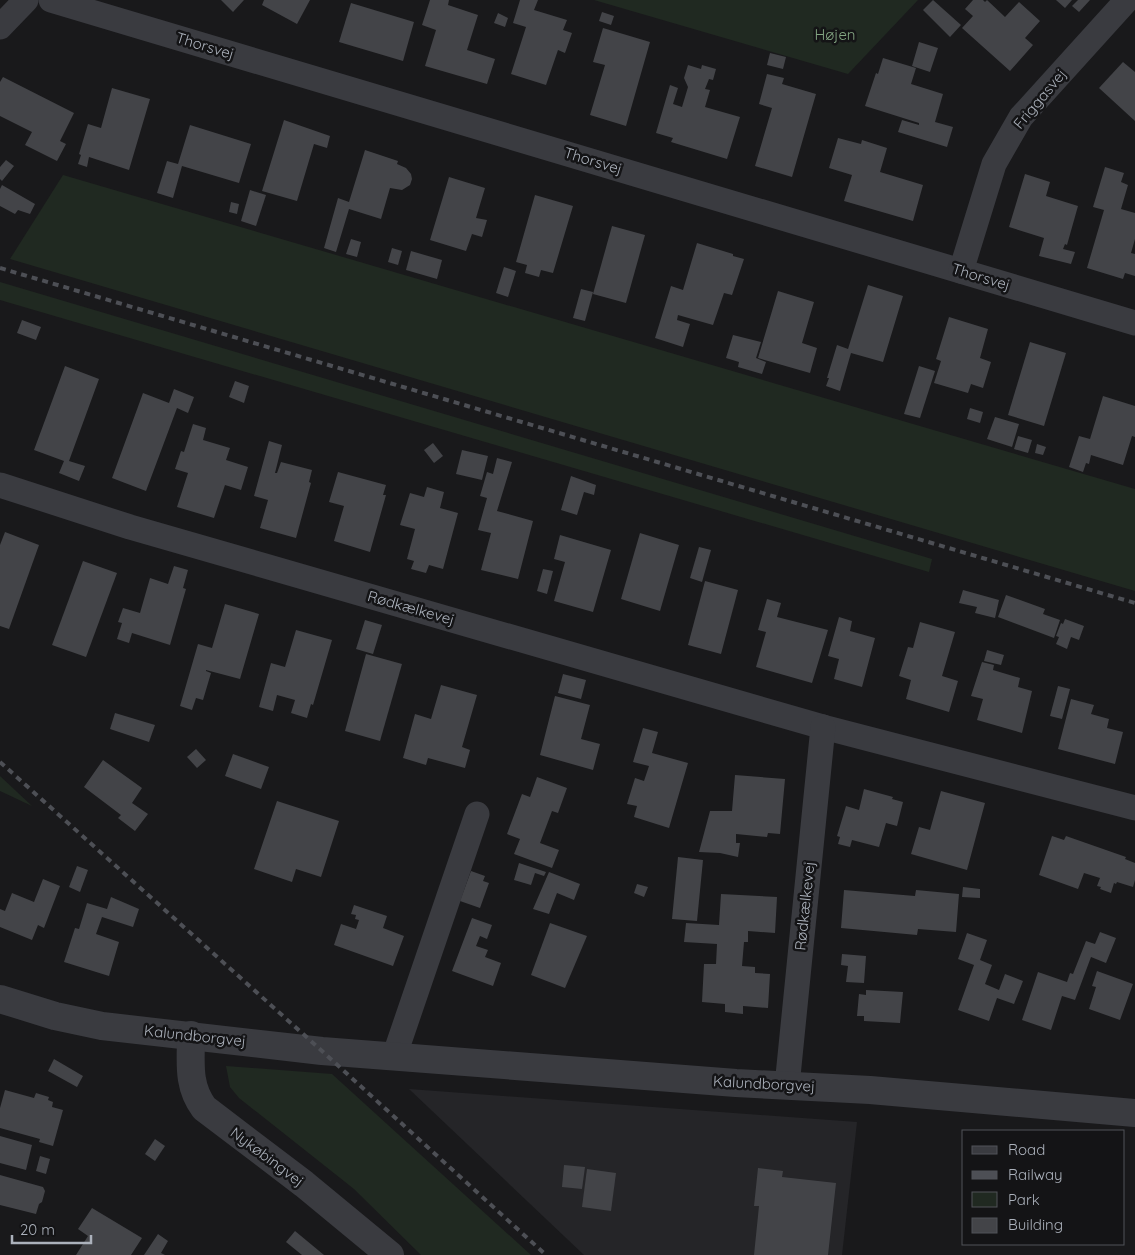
<svg xmlns="http://www.w3.org/2000/svg" width="1135" height="1255" viewBox="0 0 1135 1255" font-family="Quicksand,sans-serif">
<style>
.built{fill:#252528}
.green{fill:#202921}
.building{fill:#434448}
.lines{fill:none;stroke-linecap:round;stroke-linejoin:round}
.minor{stroke:#3a3b40;stroke-width:25}
.tertiary{stroke:#3a3b40;stroke-width:28}
.rail{stroke:#4d4f55;stroke-width:4;stroke-dasharray:6 5;stroke-linecap:butt}
.labels{text-anchor:middle;stroke-width:5;stroke-linejoin:round;paint-order:stroke}
.park-label{font-size:15px;fill:#83a582;stroke:#141416}
.street-label{font-size:15px;fill:#abb1bb;stroke:#141416}
</style>
<rect width="100%" height="100%" fill="#19191b"/>
<polygon class="built" points="409,1089 857,1122 842,1255 584,1255"/>
<g class="green">
<polygon points="594,0 918,0 848,74"/>
<polygon points="63,175 1135,489 1135,591 10,259"/>
<polygon points="0,282 932,559 929,572 0,300"/>
<polygon points="0,776 32,806 0,791"/>
<polygon points="226,1066 332,1074 531,1255 421,1255 354,1189 239,1098 230,1087"/>
</g>
<g class="building">
<polygon points="221,0 244,0 233,12"/>
<polygon points="264,0 310,0 297,24 262,5"/>
<polygon points="430,0 449,0 448,5 478,15 467,50 495,59 487,84 425,66 436,30 422,25"/>
<polygon points="520,0 538,0 534,10 567,20 563,30 572,33 565,53 558,50 546,85 511,74 526,27 513,23"/>
<polygon points="933,0 961,25 950,37 923,10"/>
<polygon points="973,0 983,0 985,2 987,0 1005,17 1019,2 1040,21 1025,38 1033,45 1010,71 962,28 973,16 965,9"/>
<polygon points="1056,0 1072,0 1065,8"/>
<polygon points="1078,0 1090,0 1079,12 1072,6"/>
<polygon points="351,3 414,22 403,61 339,42"/>
<polygon points="602,12 614,16 611,25 599,21"/>
<polygon points="498,13 508,18 505,27 494,23"/>
<polygon points="603,28 650,42 626,126 590,115 605,65 593,62"/>
<polygon points="919,42 938,48 930,72 912,66"/>
<polygon points="770,53 786,57 783,69 767,65"/>
<polygon points="883,58 916,68 911,84 943,94 935,122 953,127 947,147 898,132 902,120 919,125 919,123 865,106 876,73 878,74"/>
<polygon points="1123,62 1135,72 1135,121 1099,88"/>
<polygon points="688,65 701,69 702,65 716,69 713,80 709,79 705,89 710,90 705,107 740,117 727,159 671,142 673,138 656,133 670,85 678,88 673,104 682,107 688,87 684,78"/>
<polygon points="767,74 784,78 782,84 816,94 792,177 755,166 772,108 759,104"/>
<polygon points="3,77 74,113 60,141 66,144 57,161 25,145 32,132 0,116 0,82"/>
<polygon points="112,88 150,99 129,170 89,157 87,167 78,164 81,155 79,154 88,124 101,128"/>
<polygon points="284,120 330,136 327,148 314,144 297,201 262,191"/>
<polygon points="190,125 251,144 239,183 182,166 173,198 157,193 167,161 178,164"/>
<polygon points="838,138 861,144 862,140 887,148 880,172 923,185 913,221 844,201 852,175 829,168"/>
<polygon points="365,150 398,161 397,164 406,168 411,174 412,179 410,185 402,190 390,188 381,219 349,209 336,252 324,248 338,198 349,202"/>
<polygon points="6,160 14,166 2,181 0,179 0,167"/>
<polygon points="1105,167 1124,173 1121,182 1128,185 1121,209 1135,213 1135,239 1131,253 1135,254 1135,276 1125,273 1123,279 1087,268 1104,210 1093,207"/>
<polygon points="1025,174 1050,182 1046,196 1078,206 1067,245 1065,244 1063,249 1075,252 1071,264 1039,256 1044,238 1009,227"/>
<polygon points="449,177 485,188 476,218 487,220 482,237 472,234 466,251 430,240"/>
<polygon points="2,185 35,204 30,214 18,210 15,214 0,206 0,189"/>
<polygon points="250,190 266,195 256,226 241,221"/>
<polygon points="535,195 573,206 553,273 541,270 539,277 525,273 527,265 516,262"/>
<polygon points="231,202 239,204 237,214 229,212"/>
<polygon points="612,226 645,235 626,303 593,294"/>
<polygon points="351,239 361,242 357,257 346,254"/>
<polygon points="697,243 733,254 733,256 744,259 732,295 724,293 713,325 678,315 677,320 690,324 683,347 655,338 671,286 683,290"/>
<polygon points="392,248 402,251 398,265 388,262"/>
<polygon points="411,251 442,260 437,279 406,270"/>
<polygon points="504,267 516,271 508,297 496,293"/>
<polygon points="868,285 903,296 883,362 851,353 840,391 826,386 829,378 827,378 837,345 848,349"/>
<polygon points="581,289 593,292 585,321 573,318"/>
<polygon points="778,291 814,302 802,343 817,348 810,373 758,358"/>
<polygon points="949,317 988,329 980,358 991,362 983,388 971,384 968,393 934,383 941,361 936,359"/>
<polygon points="22,320 41,327 36,340 17,333"/>
<polygon points="733,335 761,342 756,358 766,362 762,374 738,367 739,362 726,358"/>
<polygon points="1030,342 1066,353 1044,426 1008,415"/>
<polygon points="65,366 99,379 69,461 85,466 79,481 59,473 64,461 34,450"/>
<polygon points="919,366 935,371 920,418 904,414"/>
<polygon points="235,381 249,386 244,403 229,397"/>
<polygon points="174,389 194,397 188,413 177,408 146,491 112,478 143,393 169,403"/>
<polygon points="1103,396 1135,406 1135,437 1132,436 1123,465 1091,455 1089,464 1086,463 1083,472 1069,467 1079,436 1090,439"/>
<polygon points="970,408 983,412 980,423 967,419"/>
<polygon points="995,417 1019,424 1012,447 987,439"/>
<polygon points="193,424 206,428 203,440 230,448 226,460 248,467 241,490 225,485 214,518 177,507 188,473 175,469 181,451 184,452"/>
<polygon points="1018,436 1032,440 1028,453 1014,449"/>
<polygon points="269,441 282,445 275,473 277,473 281,462 312,470 309,482 311,483 296,538 260,528 268,500 254,496"/>
<polygon points="433,443 443,456 434,463 424,450"/>
<polygon points="1037,444 1046,447 1043,455 1035,453"/>
<polygon points="462,450 488,456 482,480 456,474"/>
<polygon points="497,458 512,462 497,511 533,521 518,579 481,570 491,533 478,530 487,498 480,496 487,472 493,474"/>
<polygon points="338,472 386,485 383,495 386,495 370,552 334,541 344,506 329,502"/>
<polygon points="571,476 596,485 594,495 584,492 577,515 561,510"/>
<polygon points="427,487 444,492 440,508 458,513 443,569 429,565 426,573 411,569 414,561 407,559 415,529 400,525 410,493 424,497"/>
<polygon points="5,532 39,545 9,629 0,626 0,545"/>
<polygon points="640,533 679,545 660,611 621,599"/>
<polygon points="560,535 611,550 593,612 554,601 565,562 554,559"/>
<polygon points="699,547 711,550 702,582 690,578"/>
<polygon points="83,561 117,573 86,657 52,645"/>
<polygon points="174,566 188,570 183,588 186,589 170,645 132,633 129,643 117,639 122,623 118,622 123,608 140,613 150,578 168,584"/>
<polygon points="543,569 553,571 547,594 537,591"/>
<polygon points="705,581 738,590 721,654 688,645"/>
<polygon points="963,590 999,600 995,618 975,613 977,607 959,603"/>
<polygon points="1006,595 1045,609 1043,614 1060,620 1054,638 998,617"/>
<polygon points="767,599 781,603 777,617 828,630 812,683 756,667 766,632 758,630"/>
<polygon points="225,604 259,614 240,679 206,670 206,671 211,673 203,700 196,698 192,710 180,706 198,644 212,648"/>
<polygon points="839,617 852,621 850,631 875,638 862,687 834,679 839,659 828,656"/>
<polygon points="1065,619 1084,626 1079,640 1071,637 1067,649 1056,644 1059,637 1056,636 1061,623 1063,624"/>
<polygon points="365,620 382,625 373,654 356,649"/>
<polygon points="920,622 955,632 942,676 958,681 949,712 906,699 911,680 899,676 908,647 913,648"/>
<polygon points="296,630 332,640 313,705 311,704 307,718 291,713 295,700 277,695 273,711 259,707 271,663 285,667"/>
<polygon points="987,650 1004,655 1001,665 984,661"/>
<polygon points="366,654 402,664 380,741 345,731"/>
<polygon points="982,662 994,665 993,670 1020,678 1018,687 1032,691 1022,733 977,720 983,699 971,696"/>
<polygon points="563,674 586,680 581,699 558,693"/>
<polygon points="441,685 477,695 462,747 470,750 465,768 428,758 426,765 403,758 415,714 431,719"/>
<polygon points="1058,686 1070,689 1062,719 1050,716"/>
<polygon points="555,696 590,705 581,739 600,744 593,770 540,755"/>
<polygon points="1071,699 1094,705 1091,714 1109,719 1107,728 1123,732 1115,764 1058,749"/>
<polygon points="115,713 155,725 149,742 110,729"/>
<polygon points="643,728 658,732 652,753 688,763 669,828 634,817 637,806 627,804 635,778 644,781 649,766 633,762"/>
<polygon points="196,749 206,760 197,768 187,757"/>
<polygon points="233,754 269,767 261,789 225,776"/>
<polygon points="103,760 142,788 132,803 148,814 135,831 118,818 121,815 84,787"/>
<polygon points="735,775 785,779 780,834 768,833 767,837 736,834 736,843 740,843 738,857 720,853 699,852 710,811 732,811"/>
<polygon points="537,777 567,788 558,813 552,811 540,843 559,850 552,868 514,854 520,839 507,834 522,794 530,797"/>
<polygon points="864,789 893,797 892,799 903,802 897,826 886,823 879,847 852,840 850,847 838,844 840,837 837,836 846,806 859,810"/>
<polygon points="941,791 985,803 967,870 911,854 919,827 930,830"/>
<polygon points="277,801 339,821 321,877 296,869 292,882 254,869"/>
<polygon points="1052,836 1064,840 1066,836 1126,857 1125,859 1135,863 1135,880 1133,887 1117,882 1116,884 1114,883 1111,893 1100,889 1101,887 1097,886 1100,878 1084,873 1078,889 1039,875"/>
<polygon points="678,857 703,860 697,921 672,919"/>
<polygon points="519,863 546,872 544,876 535,873 531,885 514,880"/>
<polygon points="77,866 88,870 80,892 69,887"/>
<polygon points="471,871 485,876 483,881 489,883 480,908 460,901"/>
<polygon points="549,872 580,884 574,900 557,893 549,914 533,909"/>
<polygon points="43,879 60,886 44,928 38,925 32,940 0,927 0,909 5,911 12,893 34,902"/>
<polygon points="637,884 648,887 644,897 634,893"/>
<polygon points="963,887 980,889 980,898 962,897"/>
<polygon points="844,890 915,896 916,890 959,894 956,932 918,929 917,935 841,928"/>
<polygon points="721,894 777,897 775,933 748,931 748,942 744,942 742,966 755,967 755,973 770,974 768,1008 743,1006 743,1014 725,1012 725,1004 702,1002 704,964 716,964 717,944 684,942 686,923 719,925"/>
<polygon points="111,897 139,909 133,927 102,917 96,934 119,942 109,976 64,962 75,928 79,929 87,903 107,909"/>
<polygon points="354,905 387,916 383,928 404,936 393,966 334,945 341,924 356,929 359,920 355,919 356,915 351,914"/>
<polygon points="472,918 492,925 487,939 480,936 476,946 488,950 485,957 501,963 493,986 452,971"/>
<polygon points="550,923 587,936 565,988 531,975"/>
<polygon points="1100,932 1116,938 1106,963 1091,957 1075,1000 1062,996 1051,1030 1022,1020 1038,972 1067,982 1070,973 1073,974 1086,941 1095,944"/>
<polygon points="967,933 987,940 980,960 992,965 985,984 999,990 1005,974 1023,981 1014,1004 997,998 989,1021 958,1010 974,965 958,959"/>
<polygon points="842,954 866,956 864,983 846,982 848,966 841,965"/>
<polygon points="1097,971 1133,984 1120,1020 1089,1009 1096,987 1092,986"/>
<polygon points="866,990 903,992 900,1023 864,1021 864,1016 857,1016 859,994 866,995"/>
<polygon points="54,1059 83,1076 77,1087 48,1071"/>
<polygon points="5,1090 34,1098 36,1093 49,1097 48,1100 53,1102 52,1107 63,1110 53,1146 39,1142 40,1139 0,1128 0,1108"/>
<polygon points="0,1136 32,1145 26,1170 0,1163"/>
<polygon points="155,1139 165,1146 155,1161 145,1154"/>
<polygon points="40,1156 50,1159 46,1174 36,1171"/>
<polygon points="564,1165 585,1167 582,1189 562,1187"/>
<polygon points="758,1168 783,1171 782,1177 836,1183 828,1255 754,1255 759,1206 754,1206"/>
<polygon points="587,1169 616,1173 611,1211 582,1207"/>
<polygon points="0,1175 43,1187 45,1191 42,1202 39,1204 36,1214 0,1205"/>
<polygon points="92,1208 142,1238 131,1255 76,1255 88,1236 78,1229"/>
<polygon points="295,1231 324,1255 302,1255 286,1242"/>
<polygon points="158,1234 168,1241 161,1253 165,1255 144,1255"/>
</g>
<g class="lines">
<g class="minor">
<polyline points="51,0 1135,323"/>
<polyline points="0,27 26,0"/>
<polyline points="961,271 994,164 1021,117 1127,0"/>
<polyline points="0,485 130,527 823,727 1135,808"/>
<polyline points="394,1057 477,814"/>
<polyline points="787,1086 823,727"/>
</g>
<g class="tertiary">
<polyline points="0,999 55,1016 102,1026 322,1051 736,1083 870,1090 1135,1113"/>
<path d="M191 1035C191 1062 187 1085 204 1108L304 1184 390 1255"/>
</g>
<g class="rail">
<polyline points="0,268 1135,603"/>
<polyline points="0,762 322,1051 546,1255"/>
</g>
</g>
<g class="labels">
<g class="park-label">
<text x="835" y="40">Højen</text>
</g>
<g class="street-label">
<text transform="translate(205 46) rotate(17)" y="5">Thorsvej</text>
<text transform="translate(1040 99) rotate(-50)" y="5">Friggasvej</text>
<text transform="translate(593 161) rotate(17)" y="5">Thorsvej</text>
<text transform="translate(981 277) rotate(17)" y="5">Thorsvej</text>
<text transform="translate(411 608) rotate(16)" y="5">Rødkælkevej</text>
<text transform="translate(805 906) rotate(-84)" y="5">Rødkælkevej</text>
<text transform="translate(195 1036) rotate(6)" y="5">Kalundborgvej</text>
<text transform="translate(764 1084) rotate(3)" y="5">Kalundborgvej</text>
<text transform="translate(267 1157) rotate(37)" y="5">Nykøbingvej</text>
</g>
</g>
<rect x="962" y="1130" width="162" height="115" fill="#141416" stroke="#505358"/>
<rect x="972" y="1146" width="25" height="8" fill="#3a3b40" stroke="#505358"/>
<text x="1008" y="1155" font-size="15" fill="#abb1bb">Road</text>
<rect x="972" y="1171" width="25" height="8" fill="#4d4f55" stroke="#505358"/>
<text x="1008" y="1180" font-size="15" fill="#abb1bb">Railway</text>
<rect x="972" y="1192" width="25" height="15" fill="#202921" stroke="#505358"/>
<text x="1008" y="1205" font-size="15" fill="#abb1bb">Park</text>
<rect x="972" y="1218" width="25" height="15" fill="#434448" stroke="#505358"/>
<text x="1008" y="1230" font-size="15" fill="#abb1bb">Building</text>
<path d="M12 1235v8h79v-8" fill="none" stroke="#abb1bb" stroke-width="2.5"/>
<text x="20" y="1235" font-size="15" fill="#abb1bb" stroke="#141416" stroke-width="4" paint-order="stroke">20 m</text>
</svg>
